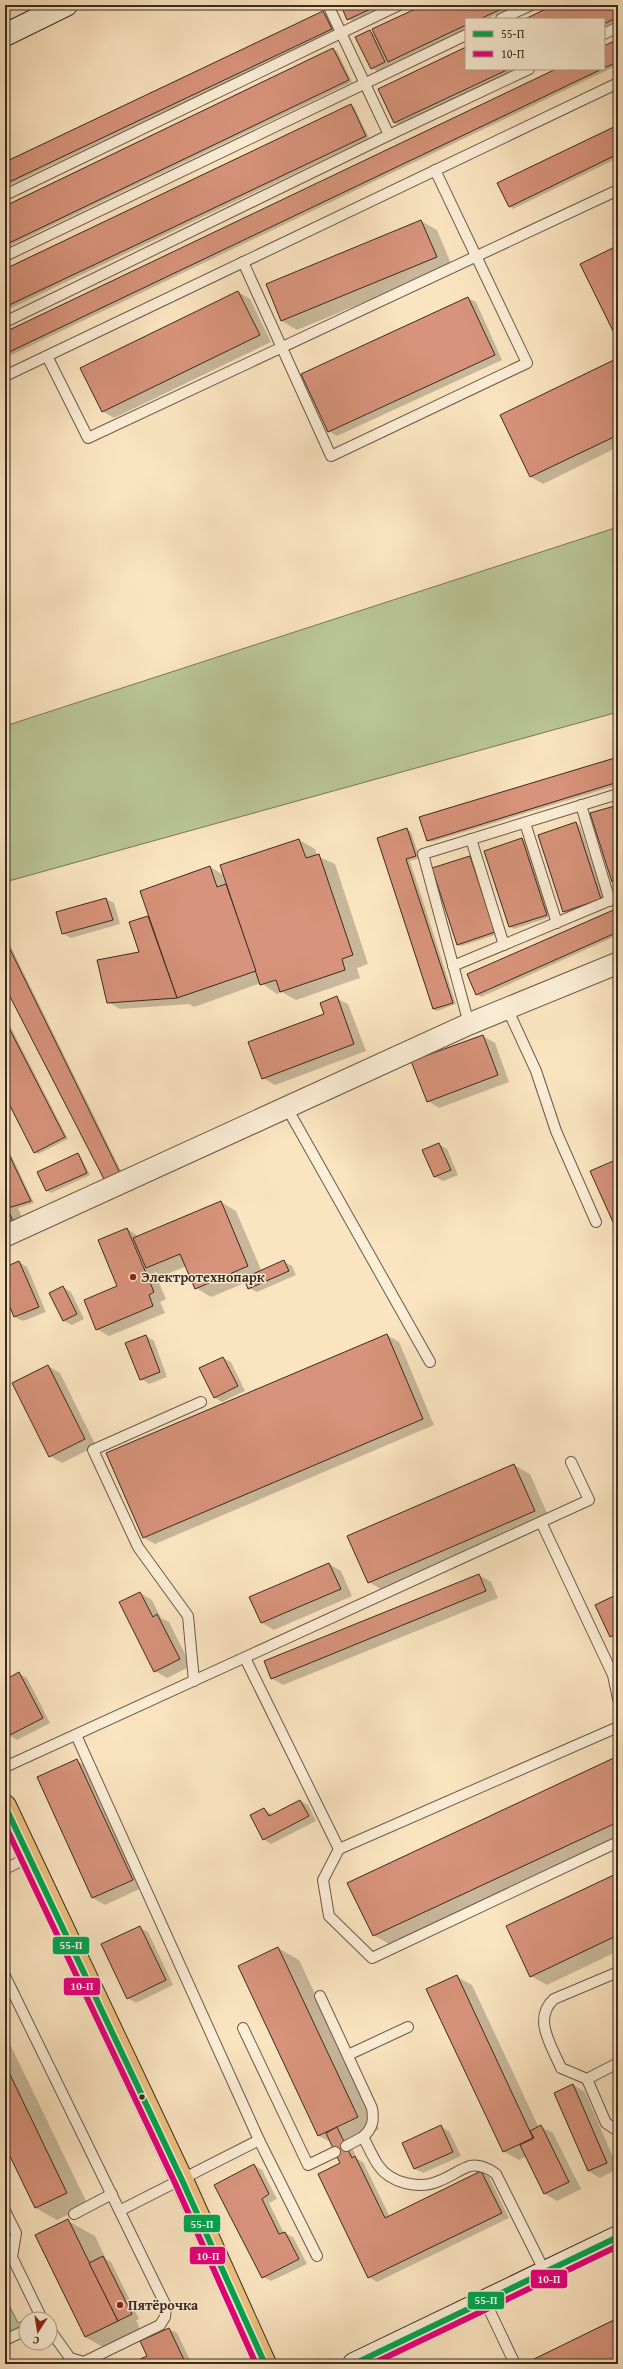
<svg xmlns="http://www.w3.org/2000/svg" width="623" height="2369" viewBox="0 0 623 2369" font-family="'Gentium Book Plus',serif">
<style>
.green{fill:#bac696;stroke:#7a785b}
.shadow{fill:#0003}
.building{fill:#d7937b;stroke:#3b2a20}
.lines{fill:none;stroke-linecap:round;stroke-linejoin:round}
.lane-casing{stroke:#6b5948;stroke-width:12}
.street-casing{stroke:#6b5948;stroke-width:23}
.secondary-casing{stroke:#3b2a20;stroke-width:24}
.primary-casing{stroke:#3b2a20;stroke-width:24}
.lane{stroke:#fceed7;stroke-width:10}
.street{stroke:#fceed7;stroke-width:21}
.secondary{stroke:#fceed7;stroke-width:22}
.primary{stroke:#eec280;stroke-width:22}
.bus-1-casing{stroke:#fceed7;stroke-width:9}
.bus-2-casing{stroke:#fceed7;stroke-width:9}
.bus-1{stroke:#00a651;stroke-width:6}
.bus-2{stroke:#e5007d;stroke-width:6}
.poi-dot{fill:#8f2418;stroke:#fceed7;stroke-width:1.5}
.bus-dot{fill:#3b2a20;stroke:#fceed7;stroke-width:1.5}
.labels{text-anchor:middle;stroke-width:3;stroke-linejoin:round;paint-order:stroke}
.poi-label{font-size:14px;font-weight:bold;fill:#3b2a20;stroke:#fceed7;text-anchor:start}
.line-badge{stroke:#fceed7;stroke-width:1.5}
.badge-label{font-size:11px;text-anchor:middle;font-weight:bold;fill:#fff}
</style>
<rect width="100%" height="100%" fill="#fbe5c1"/>
<filter id="stains"><feTurbulence type="fractalNoise" baseFrequency=".005" numOctaves="4"/><feColorMatrix values="0 0 0 0 .2 0 0 0 0 .09 0 0 0 0 .02 0 0 0 .5 -.17"/></filter>
<radialGradient id="worn" r=".72"><stop offset=".6" stop-color="#630" stop-opacity="0"/><stop offset="1" stop-color="#630" stop-opacity=".3"/></radialGradient>
<g class="green">
<polygon points="618,527 618,712 5,882 5,726"/>
<polygon points="5,2297 18,2323 26,2319 26,2325 11,2332 5,2327"/>
</g>
<g class="shadow">
<polygon points="342,5 387,5 352,21 348,19"/>
<polygon points="426,5 517,5 487,19 466,19 466,29 391,64 393,67 380,73 372,68 370,31 377,35"/>
<polygon points="557,5 618,5 618,21 604,27 604,19 527,19"/>
<polygon points="323,12 327,14 335,31 5,187 5,163"/>
<polygon points="618,40 618,65 5,358 5,333 558,69 604,69 604,47"/>
<polygon points="466,48 466,69 516,69 399,125 395,123 379,89"/>
<polygon points="333,49 337,51 352,82 5,248 5,207"/>
<polygon points="351,105 354,107 369,138 5,311 5,270"/>
<polygon points="618,126 618,158 513,209 509,206"/>
<polygon points="421,221 437,230 452,266 297,330 282,321 267,285"/>
<polygon points="617,247 618,248 618,337 581,265"/>
<polygon points="238,292 250,299 271,342 114,418 102,411"/>
<polygon points="468,298 476,302 502,360 337,436 329,431"/>
<polygon points="618,359 618,447 543,484 531,477 501,416"/>
<polygon points="618,758 618,785 431,842 427,840"/>
<polygon points="576,823 580,826 605,901 568,913 564,911"/>
<polygon points="407,829 411,832 420,858 410,861 456,1004 437,1011 433,1009 378,839"/>
<polygon points="522,839 526,841 550,917 514,929 510,927"/>
<polygon points="299,840 315,849 317,856 335,864 368,964 357,968 360,978 296,1000 282,992 277,994 261,983 194,1007 189,1004 120,1009 108,1002 140,953 130,923 150,916 210,867 224,875"/>
<polygon points="470,857 473,859 498,934 461,946 458,944"/>
<polygon points="106,899 114,903 120,924 71,938 63,934"/>
<polygon points="618,909 618,935 481,997 477,994"/>
<polygon points="5,943 10,945 124,1177 106,1181 5,985"/>
<polygon points="336,998 348,1004 366,1051 275,1085 263,1078 325,1014"/>
<polygon points="5,1016 68,1139 38,1154 34,1152 5,1094"/>
<polygon points="483,1036 495,1043 509,1082 439,1108 428,1101"/>
<polygon points="5,1142 34,1203 18,1208 28,1230 5,1241"/>
<polygon points="439,1144 447,1149 458,1175 443,1181 435,1177"/>
<polygon points="78,1155 81,1157 90,1175 51,1193 47,1191 39,1173"/>
<polygon points="221,1202 236,1211 262,1272 284,1262 292,1266 296,1275 257,1292 249,1288 247,1282 211,1297 196,1288 187,1266 162,1276 154,1271 166,1299 160,1302 165,1313 109,1336 97,1329 119,1287 127,1229 138,1236"/>
<polygon points="19,1262 27,1267 46,1312 23,1321 15,1317 5,1293 5,1268"/>
<polygon points="63,1287 71,1292 84,1319 72,1325 64,1321 50,1294"/>
<polygon points="387,1335 399,1342 434,1425 155,1544 143,1537"/>
<polygon points="146,1336 154,1341 167,1377 149,1384 141,1379"/>
<polygon points="223,1358 231,1362 245,1391 222,1402 214,1397"/>
<polygon points="48,1366 60,1373 96,1446 62,1463 50,1456"/>
<polygon points="514,1465 530,1474 550,1520 384,1591 369,1582"/>
<polygon points="329,1564 341,1571 352,1596 274,1630 262,1623 251,1598"/>
<polygon points="479,1575 491,1582 498,1598 283,1685 271,1678"/>
<polygon points="140,1593 152,1600 161,1618 169,1622 191,1666 167,1678 155,1671"/>
<polygon points="618,1596 618,1640 611,1636"/>
<polygon points="19,1674 27,1678 50,1723 17,1740 9,1735 5,1727 5,1681"/>
<polygon points="618,1757 618,1837 389,1944 373,1935"/>
<polygon points="76,1760 88,1767 144,1887 105,1905 93,1898 38,1778"/>
<polygon points="300,1801 308,1805 316,1821 271,1844 263,1839 264,1809 273,1815"/>
<polygon points="618,1874 618,1951 547,1985 531,1976"/>
<polygon points="140,1928 148,1932 173,1985 136,2003 128,1998"/>
<polygon points="278,1948 299,1960 379,2129 350,2143 357,2159 363,2162 390,2217 481,2172 489,2177 509,2218 377,2282 369,2277 342,2164 332,2143 319,2136 239,1966"/>
<polygon points="456,1976 472,1985 539,2128 541,2127 553,2133 581,2189 557,2201 545,2194 527,2156 519,2160 503,2151"/>
<polygon points="5,2034 88,2205 57,2220 36,2208 5,2144"/>
<polygon points="573,2085 585,2092 618,2169 600,2178 588,2171"/>
<polygon points="441,2127 449,2131 461,2156 423,2173 415,2169 403,2144"/>
<polygon points="254,2165 262,2170 277,2199 269,2203 284,2233 293,2237 307,2264 271,2281 263,2277"/>
<polygon points="68,2221 95,2236 106,2259 111,2262 139,2319 136,2320 143,2336 112,2352 85,2337"/>
<polygon points="618,2319 618,2364 530,2364"/>
<polygon points="169,2329 177,2333 192,2364 132,2364 148,2356"/>
</g>
<g class="building">
<polygon points="341,5 379,5 347,20"/>
<polygon points="424,5 510,5 480,19 466,19 466,25 388,62 372,29"/>
<polygon points="554,5 618,5 618,17 604,24 604,19 525,19"/>
<polygon points="323,11 332,29 5,184 5,162"/>
<polygon points="370,30 385,62 371,69 355,37"/>
<polygon points="618,39 618,62 604,68 604,46"/>
<polygon points="466,47 466,69 509,69 394,123 378,89"/>
<polygon points="333,48 349,80 5,245 5,206"/>
<polygon points="556,69 602,69 5,354 5,332"/>
<polygon points="351,104 366,136 5,307 5,269"/>
<polygon points="618,125 618,154 509,207 497,183"/>
<polygon points="421,220 437,257 281,321 266,284"/>
<polygon points="617,246 618,336 616,337 580,264"/>
<polygon points="238,291 260,335 102,412 80,368"/>
<polygon points="468,297 495,355 328,432 301,374"/>
<polygon points="618,358 618,435 530,477 500,415"/>
<polygon points="618,757 618,782 427,841 419,817"/>
<polygon points="618,805 618,880 612,882 590,813"/>
<polygon points="576,822 601,899 563,912 538,835"/>
<polygon points="407,828 416,856 406,859 453,1003 433,1009 377,838"/>
<polygon points="522,838 547,915 509,927 484,851"/>
<polygon points="299,839 306,858 319,854 353,955 342,959 345,970 280,992 276,980 260,985 220,865"/>
<polygon points="470,856 495,932 457,945 432,868"/>
<polygon points="210,866 217,887 226,884 256,971 177,998 140,891"/>
<polygon points="106,898 113,920 62,934 56,912"/>
<polygon points="618,908 618,932 476,995 467,974"/>
<polygon points="148,916 177,998 107,1003 97,960 139,952 129,922"/>
<polygon points="6,941 121,1175 105,1181 5,987"/>
<polygon points="337,996 354,1044 262,1079 248,1042 324,1014 320,1003"/>
<polygon points="5,1020 65,1137 34,1153 5,1096"/>
<polygon points="483,1035 498,1075 427,1102 411,1061"/>
<polygon points="439,1143 451,1170 434,1177 422,1150"/>
<polygon points="5,1146 31,1201 8,1208 5,1203"/>
<polygon points="78,1153 87,1173 46,1191 37,1172"/>
<polygon points="618,1159 618,1230 617,1231 590,1171"/>
<polygon points="221,1201 248,1266 195,1289 180,1254 146,1268 133,1238"/>
<polygon points="5,1203 13,1221 5,1225"/>
<polygon points="127,1228 154,1292 149,1295 153,1306 96,1330 84,1300 117,1286 98,1240"/>
<polygon points="284,1260 289,1271 248,1289 244,1278"/>
<polygon points="19,1261 39,1307 14,1317 5,1295 5,1267"/>
<polygon points="63,1286 77,1314 63,1321 49,1293"/>
<polygon points="387,1334 423,1419 143,1538 106,1453"/>
<polygon points="146,1335 160,1372 140,1380 125,1343"/>
<polygon points="223,1357 238,1386 214,1398 199,1368"/>
<polygon points="48,1365 85,1439 49,1457 12,1383"/>
<polygon points="514,1464 535,1511 368,1583 347,1536"/>
<polygon points="329,1563 341,1589 261,1623 249,1597"/>
<polygon points="479,1574 486,1591 271,1679 264,1661"/>
<polygon points="140,1592 153,1617 157,1614 180,1659 154,1672 119,1602"/>
<polygon points="618,1594 618,1633 610,1637 595,1605"/>
<polygon points="19,1672 43,1718 8,1736 5,1729 5,1680"/>
<polygon points="618,1756 618,1822 373,1936 347,1883"/>
<polygon points="77,1759 133,1880 92,1898 37,1777"/>
<polygon points="300,1800 309,1816 263,1840 250,1815 264,1808 269,1816"/>
<polygon points="618,1873 618,1935 530,1977 506,1926"/>
<polygon points="140,1926 166,1980 127,1999 101,1944"/>
<polygon points="278,1947 358,2117 318,2136 238,1966"/>
<polygon points="457,1975 533,2138 503,2152 426,1989"/>
<polygon points="5,2064 67,2193 35,2208 5,2146"/>
<polygon points="573,2084 607,2163 588,2171 554,2093"/>
<polygon points="441,2125 453,2152 414,2169 402,2143"/>
<polygon points="541,2125 569,2182 544,2194 520,2145 534,2138 530,2131"/>
<polygon points="337,2127 352,2158 355,2156 385,2218 481,2171 502,2213 368,2278 318,2174 340,2163 326,2133"/>
<polygon points="254,2164 269,2194 262,2199 279,2234 285,2232 299,2259 262,2278 214,2185"/>
<polygon points="68,2219 118,2321 85,2337 35,2235"/>
<polygon points="103,2256 132,2314 118,2321 89,2263"/>
<polygon points="618,2318 618,2359 608,2364 528,2364 528,2362"/>
<polygon points="169,2328 186,2364 129,2364 147,2356 140,2341"/>
</g>
<g class="lines">
<defs>
<g id="lane">
<polyline points="501,19 531,5"/>
<polyline points="604,34 618,27"/>
<polyline points="389,135 529,69"/>
<polyline points="5,195 399,5"/>
<polyline points="5,256 466,35"/>
<polyline points="243,262 331,456 527,363 435,170"/>
<polyline points="5,322 389,135 328,5"/>
<polyline points="47,356 88,438 618,190"/>
<polyline points="5,376 618,83"/>
<polyline points="581,805 610,901"/>
<polyline points="525,823 557,923"/>
<polyline points="471,839 504,945"/>
<polyline points="453,966 618,897"/>
<polyline points="507,1008 536,1071 556,1131 596,1222"/>
<polyline points="469,1024 423,854 618,794"/>
<polyline points="287,1108 430,1362"/>
<polyline points="541,1522 613,1675 618,1699"/>
<polyline points="245,1658 339,1849 618,1727"/>
<polyline points="194,1681 188,1616 138,1547 93,1450 201,1402"/>
<polyline points="76,1735 259,2140 317,2256"/>
<polyline points="5,1767 589,1500 571,1462"/>
<polyline points="339,1849 323,1880 329,1916 372,1958 618,1842"/>
<polyline points="5,1869 29,1857"/>
<path d="M618 1972 554 1999C532 2019 552 2046 561 2068L587 2079 606 2123 618 2131"/>
<polyline points="5,1976 166,2306 165,2317 160,2325 84,2362 70,2358 50,2330"/>
<path d="M320 1996 372 2108C374 2120 373 2128 363 2137"/>
<polyline points="243,2028 308,2165 335,2152"/>
<polyline points="348,2055 408,2027"/>
<polyline points="587,2079 618,2063"/>
<path d="M346 2146 363 2137C368 2146 372 2156 378 2165 390 2183 419 2190 439 2181 450 2177 460 2169 470 2166 479 2164 490 2169 496 2174L545 2272"/>
<polyline points="121,2210 259,2140"/>
<polyline points="5,2211 16,2233 12,2257 42,2319"/>
<polyline points="74,2214 112,2194"/>
<polyline points="485,2301 515,2364"/>
<polyline points="5,2340 26,2330"/>
</g>
<polyline id="street" points="5,1236 469,1024 618,963"/>
<g id="secondary">
<polyline points="5,35 66,5"/>
<polyline points="354,2364 618,2237"/>
</g>
<polyline id="primary" points="5,1806 182,2180 265,2364"/>
</defs>
<use href="#lane" class="lane-casing"/>
<use href="#street" class="street-casing"/>
<use href="#secondary" class="secondary-casing"/>
<use href="#primary" class="primary-casing"/>
<use href="#lane" class="lane"/>
<use href="#street" class="street"/>
<use href="#secondary" class="secondary"/>
<use href="#primary" class="primary"/>
<defs>
<g id="bus-1">
<polyline points="5,1806 182,2180 265,2364"/>
<polyline points="354,2364 618,2237"/>
</g>
<g id="bus-2">
<polyline points="5,1825 175,2183 256,2364"/>
<polyline points="372,2364 618,2246"/>
</g>
</defs>
<use href="#bus-1" class="bus-1-casing"/>
<use href="#bus-2" class="bus-2-casing"/>
<use href="#bus-1" class="bus-1"/>
<use href="#bus-2" class="bus-2"/>
</g>
<g class="poi-dot">
<circle cx="133" cy="1277" r="4"/>
<circle cx="120" cy="2305" r="4"/>
</g>
<circle class="bus-dot" cx="142" cy="2097" r="3.5"/>
<g class="labels">
<g class="poi-label">
<text x="141" y="1282">Электротехнопарк</text>
<text x="128" y="2310">Пятёрочка</text>
</g>
</g>
<g class="line-badge">
<rect x="52" y="1936" width="38" height="19" rx="4" fill="#00a651"/>
<rect x="63" y="1977" width="38" height="19" rx="4" fill="#e5007d"/>
<rect x="183" y="2214" width="38" height="19" rx="4" fill="#00a651"/>
<rect x="189" y="2246" width="37" height="19" rx="4" fill="#e5007d"/>
<rect x="530" y="2269" width="38" height="20" rx="4" fill="#e5007d"/>
<rect x="467" y="2291" width="38" height="19" rx="4" fill="#00a651"/>
</g>
<g class="badge-label">
<text x="71" y="1949">55-П</text>
<text x="82" y="1990">10-П</text>
<text x="202" y="2228">55-П</text>
<text x="208" y="2260">10-П</text>
<text x="549" y="2283">10-П</text>
<text x="486" y="2304">55-П</text>
</g>
<rect width="623" height="2369" fill="none" stroke="#fbe5c1" stroke-width="20"/>
<rect x="6" y="6" width="611" height="2357" fill="none" stroke="#3b2a20" stroke-width="2"/>
<rect x="10" y="10" width="603" height="2349" fill="none" stroke="#3b2a20"/>
<rect x="465" y="18" width="140" height="52" fill="#fceed7" stroke="#afa08e"/>
<rect x="473" y="31" width="20" height="6" fill="#00a651" stroke="#afa08e"/>
<text x="501" y="38" font-size="12" fill="#3b2a20">55-П</text>
<rect x="473" y="51" width="20" height="6" fill="#e5007d" stroke="#afa08e"/>
<text x="501" y="58" font-size="12" fill="#3b2a20">10-П</text>
<g transform="translate(38 2331) rotate(192)"><circle r="19" fill="#fceed7" stroke="#afa08e"/>
<path d="M0-3L7 15L0 10L-7 15Z" fill="#8f2418"/>
<text y="-6" font-size="11" font-weight="bold" text-anchor="middle" fill="#3b2a20">С</text>
</g>
<rect width="100%" height="100%" filter="url(#stains)"/>
<rect width="100%" height="100%" fill="url(#worn)"/>
</svg>
